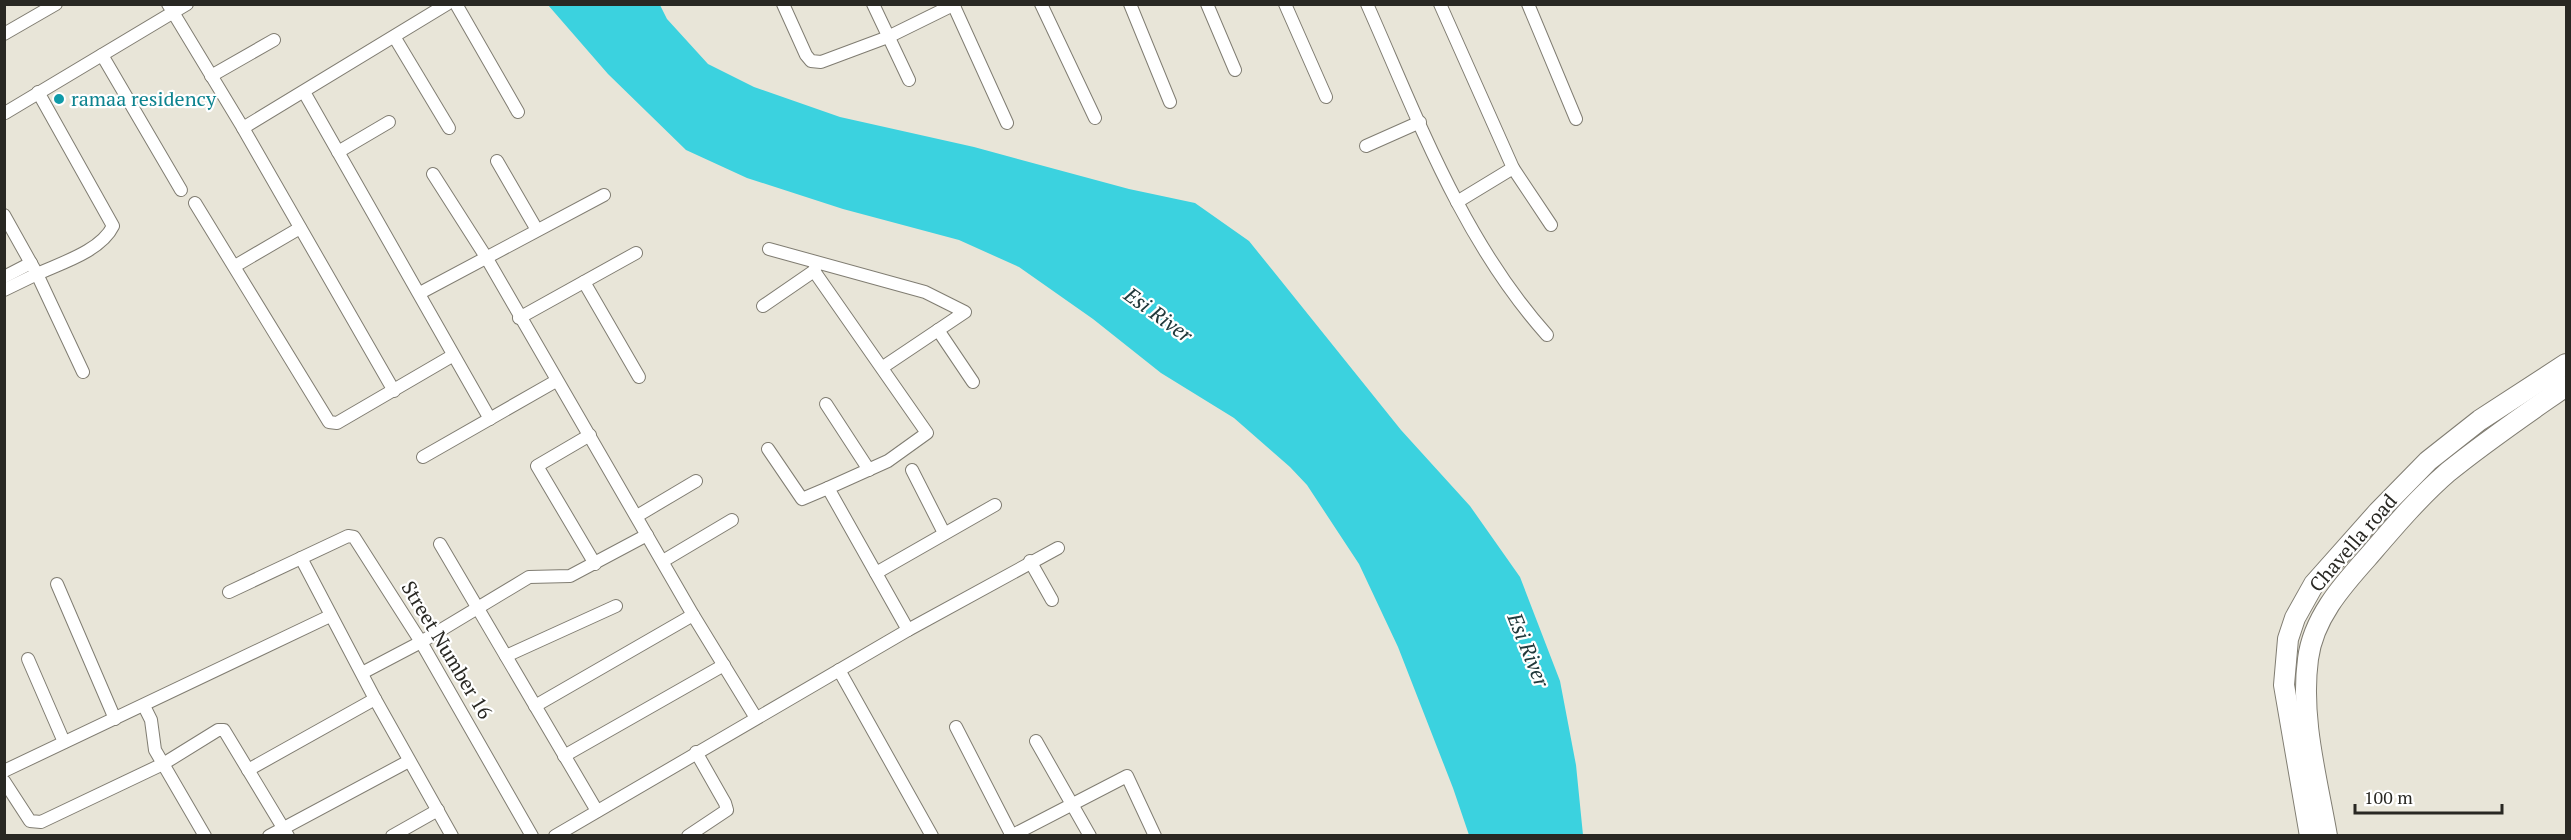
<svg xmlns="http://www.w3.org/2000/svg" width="2571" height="840" viewBox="0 0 2571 840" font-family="'PT Serif',serif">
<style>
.water{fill:#3bd2df}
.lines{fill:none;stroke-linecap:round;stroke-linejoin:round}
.minor-casing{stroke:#807d72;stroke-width:14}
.trunk-casing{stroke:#807d72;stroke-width:22}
.minor{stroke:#fff;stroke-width:12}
.trunk{stroke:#fff;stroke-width:20}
.culture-dot{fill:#0f9aa8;stroke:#fff;stroke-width:2}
.labels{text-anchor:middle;stroke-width:4.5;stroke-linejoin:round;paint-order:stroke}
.culture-label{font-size:20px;fill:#0d838f;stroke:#fff;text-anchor:start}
.street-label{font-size:20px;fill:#292823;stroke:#fff}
.water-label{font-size:21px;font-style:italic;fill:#21393b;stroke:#fff}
</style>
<rect width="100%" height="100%" fill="#e8e5d8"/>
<polygon class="water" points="548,5 660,5 667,19 708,64 754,87 840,117 974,147 1129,189 1195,203 1249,241 1401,430 1470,506 1520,577 1560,681 1576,765 1583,835 1469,835 1453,788 1398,647 1359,564 1307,485 1290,467 1234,418 1161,373 1093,319 1019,267 959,240 843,209 747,178 686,150 608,74"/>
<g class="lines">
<defs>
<g id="minor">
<polyline points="168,4 243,128 394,391"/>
<polyline points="456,4 518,112"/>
<polyline points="783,4 806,55 811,61 821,62 888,37 955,4"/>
<polyline points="873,4 909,80"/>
<polyline points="953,4 1007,123"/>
<polyline points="1041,4 1095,118"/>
<polyline points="1130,4 1170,102"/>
<polyline points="1207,4 1235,70"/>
<polyline points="1285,4 1326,97"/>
<path d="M1367 4C1418 119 1462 240 1547 335"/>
<polyline points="1440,4 1513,168 1551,225"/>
<polyline points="1528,4 1576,119"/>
<polyline points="4,34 56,4"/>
<polyline points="395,38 449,128"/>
<polyline points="102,55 181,190"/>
<polyline points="211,76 274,40"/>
<path d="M38 92 113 226C101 251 61 263 37 274L83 372"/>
<polyline points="304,92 490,419"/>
<polyline points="5,113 187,4"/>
<polyline points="243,128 447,4"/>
<polyline points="1366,146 1420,122"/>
<polyline points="338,152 389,122"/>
<polyline points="497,161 537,230"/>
<polyline points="433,174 486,257 693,615 756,718"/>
<polyline points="1457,202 1513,168"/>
<polyline points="195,203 329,422 337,423 452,356"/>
<polyline points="4,215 37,274 4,290"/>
<polyline points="769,249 925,292 965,312 883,367"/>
<polyline points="235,266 300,228"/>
<polyline points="814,271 927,433 888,461 828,488 908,630"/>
<polyline points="4,277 31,263"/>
<polyline points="584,282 639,377"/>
<polyline points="420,293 604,195"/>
<polyline points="763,306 814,271 816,265"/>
<polyline points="519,318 636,253"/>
<polyline points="938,330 973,382"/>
<polyline points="826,404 869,470"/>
<polyline points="590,435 537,466 595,564"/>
<polyline points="768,449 802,499 828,488"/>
<polyline points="423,457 556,381"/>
<polyline points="912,470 944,533"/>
<polyline points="637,516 696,481"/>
<polyline points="440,544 597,811"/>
<polyline points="301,558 375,699 452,836"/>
<polyline points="663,561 732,520"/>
<polyline points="1030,561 1052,600"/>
<polyline points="876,573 995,505"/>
<polyline points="57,584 115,719"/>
<polyline points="229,592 348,536 354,537 421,642 532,836"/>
<polyline points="506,656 616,606"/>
<polyline points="28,659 64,742"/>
<polyline points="839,670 932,836"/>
<polyline points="362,673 421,642 529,577 570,576 647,535"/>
<polyline points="144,706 151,720 155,750 205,836"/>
<polyline points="535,706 693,615"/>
<polyline points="956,727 1012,836"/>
<polyline points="1036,741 1090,836"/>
<polyline points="564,756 724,665"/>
<polyline points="248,770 375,699"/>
<polyline points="4,771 330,616"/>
<polyline points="4,781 30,821 41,822 163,764 218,730 224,730 288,836"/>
<polyline points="269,836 409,761"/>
<polyline points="392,836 438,810"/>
<polyline points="555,836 908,630 1058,548"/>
<polyline points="688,836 727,810 725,803 696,752"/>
<polyline points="1011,836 1127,776 1155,836"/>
</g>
<g id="trunk">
<polyline points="2310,836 2284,685 2288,639 2295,618 2314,584 2378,512 2428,461 2480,420 2566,364"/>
<path d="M2327 836C2317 778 2300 718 2308 659 2313 619 2341 587 2367 558 2392 529 2418 498 2448 472 2486 441 2526 414 2566 386"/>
</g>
</defs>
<use href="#minor" class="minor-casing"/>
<use href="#trunk" class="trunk-casing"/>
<use href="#minor" class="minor"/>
<use href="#trunk" class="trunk"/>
</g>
<circle class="culture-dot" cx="59" cy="99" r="6"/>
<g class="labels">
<g class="culture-label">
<text x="71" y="106">ramaa residency</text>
</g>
<g class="street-label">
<text transform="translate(2353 543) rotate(-49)" y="7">Chavella road</text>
<text transform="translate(447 650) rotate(59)" y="7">Street Number 16</text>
</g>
<g class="water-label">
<text transform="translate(1158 315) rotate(36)" y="7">Esi River</text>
<text transform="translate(1528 650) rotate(68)" y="7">Esi River</text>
</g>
</g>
<rect width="2571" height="840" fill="none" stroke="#292823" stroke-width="12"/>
<path d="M2355 804v9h147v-9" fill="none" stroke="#292823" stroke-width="3"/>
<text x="2364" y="804" font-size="18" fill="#292823" stroke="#ffffff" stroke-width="4.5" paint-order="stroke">100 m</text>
</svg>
